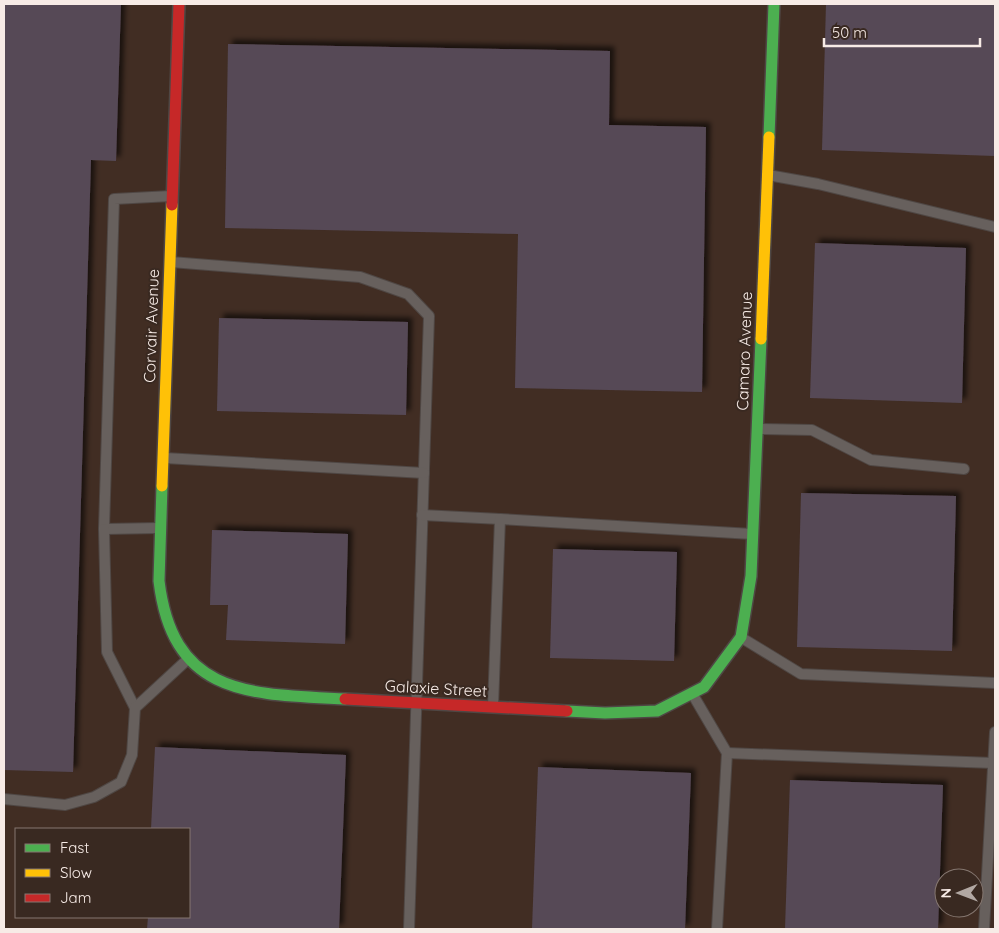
<svg xmlns="http://www.w3.org/2000/svg" width="999" height="933" viewBox="0 0 999 933" font-family="Quicksand,sans-serif">
<style>
.built{fill:#412d23;fill-rule:evenodd}
.building{fill:#564956;filter:url(#shadow)}
.lines{fill:none;stroke-linecap:round;stroke-linejoin:round}
.lane-casing{stroke:#4f4744;stroke-width:12}
.fast-casing{stroke:#4f4744;stroke-width:14}
.slow-casing{stroke:#4f4744;stroke-width:14}
.jam-casing{stroke:#4f4744;stroke-width:14}
.lane{stroke:#67605d;stroke-width:10}
.fast{stroke:#4caf50;stroke-width:11}
.slow{stroke:#ffc107;stroke-width:11}
.jam{stroke:#c62828;stroke-width:11}
.labels{text-anchor:middle;stroke-width:4;stroke-linejoin:round;paint-order:stroke}
.street-label{font-size:16px;fill:#f7ebe6;stroke:#392921}
</style>
<defs>
<filter id="shadow"><feDropShadow dx="4.5" dy="-4.5" stdDeviation="2.5" flood-color="#0009"/></filter>
</defs>
<rect width="100%" height="100%" fill="#332b27"/>
<path class="built" d="M4 4H995V929H4ZM16 829H189V917H16ZM944 878H974V908H944Z"/>
<g class="building">
<polygon points="4,4 121,4 116,161 91,160 73,772 4,770"/>
<polygon points="826,4 995,4 995,156 822,150"/>
<polygon points="228,44 610,51 609,125 706,127 702,392 515,388 518,234 225,228"/>
<polygon points="815,243 966,248 962,403 810,398"/>
<polygon points="219,318 408,322 406,415 217,411"/>
<polygon points="801,493 956,496 952,651 797,647"/>
<polygon points="212,530 348,534 345,644 226,640 228,605 210,605"/>
<polygon points="553,549 677,552 674,661 550,658"/>
<polygon points="155,747 346,755 339,929 147,929 148,917 189,917 189,829 151,829"/>
<polygon points="538,767 691,773 685,929 532,929"/>
<polygon points="790,780 943,785 938,929 785,929"/>
</g>
<g class="lines">
<defs>
<g id="lane">
<polyline points="768,175 818,184 995,227"/>
<polyline points="171,262 360,277 408,294 429,316 409,929"/>
<polyline points="758,429 812,430 871,460 964,469"/>
<polyline points="165,458 424,473"/>
<polyline points="422,515 500,519"/>
<polyline points="159,528 104,529 114,199 171,196"/>
<polyline points="104,529 107,652 135,708"/>
<polyline points="742,638 801,674 995,683"/>
<polyline points="693,695 727,753 717,929"/>
<polyline points="493,706 500,519 752,534"/>
<polyline points="727,753 993,763"/>
<polyline points="4,799 65,805 94,797 121,782 132,755 135,708 188,659"/>
<polyline points="984,929 995,732"/>
</g>
<g id="fast">
<polyline points="769,137 774,4"/>
<path d="M162 486 159 581C173 697 250 694 345 699"/>
<polyline points="567,711 605,713 657,711 704,687 741,637 751,576 761,339"/>
</g>
<g id="slow">
<polyline points="761,339 769,137"/>
<polyline points="162,486 172,205"/>
</g>
<g id="jam">
<polyline points="172,205 179,4"/>
<polyline points="345,699 567,711"/>
</g>
</defs>
<use href="#lane" class="lane-casing"/>
<use href="#fast" class="fast-casing"/>
<use href="#slow" class="slow-casing"/>
<use href="#jam" class="jam-casing"/>
<use href="#lane" class="lane"/>
<use href="#fast" class="fast"/>
<use href="#slow" class="slow"/>
<use href="#jam" class="jam"/>
</g>
<g class="labels">
<g class="street-label">
<text transform="translate(151 326) rotate(-88)" y="6">Corvair Avenue</text>
<text transform="translate(744 351) rotate(-88)" y="6">Camaro Avenue</text>
<text transform="translate(436 688) rotate(3)" y="6">Galaxie Street</text>
</g>
</g>
<rect width="999" height="933" fill="none" stroke="#f7ebe6" stroke-width="10"/>
<rect x="15" y="828" width="175" height="90" fill="#392921" stroke="#857770"/>
<rect x="25" y="844" width="25" height="8" fill="#4caf50" stroke="#857770"/>
<text x="60" y="853" font-size="15" fill="#f7ebe6">Fast</text>
<rect x="25" y="869" width="25" height="8" fill="#ffc107" stroke="#857770"/>
<text x="60" y="878" font-size="15" fill="#f7ebe6">Slow</text>
<rect x="25" y="894" width="25" height="8" fill="#c62828" stroke="#857770"/>
<text x="60" y="903" font-size="15" fill="#f7ebe6">Jam</text>
<g transform="translate(959 893) rotate(269)"><circle r="24" fill="#392921" stroke="#857770"/>
<path d="M0-4L9 19L0 12L-9 19Z" fill="#b2a8a3"/>
<text y="-8" font-size="14" font-weight="bold" text-anchor="middle" fill="#f7ebe6">N</text>
</g>
<path d="M824 38v8h156v-8" fill="none" stroke="#f7ebe6" stroke-width="2.5"/>
<text x="832" y="38" font-size="15" fill="#f7ebe6" stroke="#392921" stroke-width="4" paint-order="stroke">50 m</text>
</svg>
